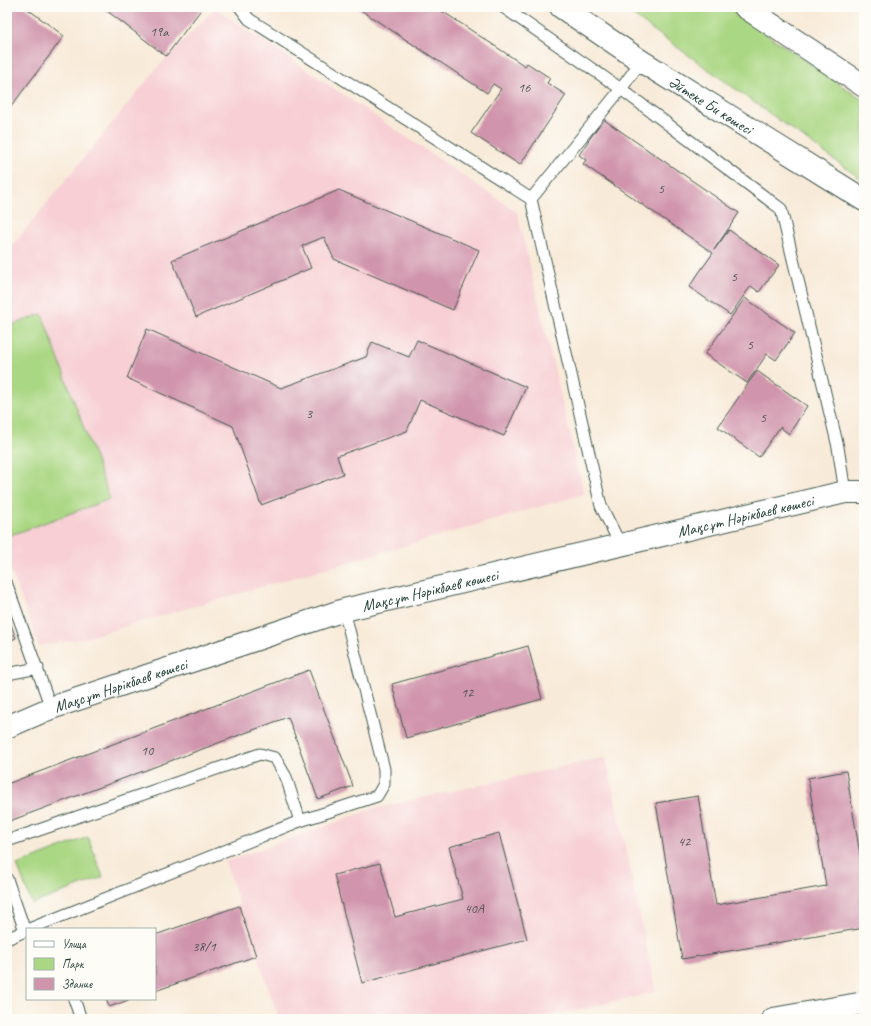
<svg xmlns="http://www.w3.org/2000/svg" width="871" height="1026" viewBox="0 0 871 1026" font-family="Caveat,sans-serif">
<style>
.built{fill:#f7cfd4}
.green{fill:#aad783;stroke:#648a5c}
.building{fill:#d094ac}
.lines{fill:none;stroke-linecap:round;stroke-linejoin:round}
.lane-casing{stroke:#40574d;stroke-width:13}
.street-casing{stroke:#40574d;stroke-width:24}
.secondary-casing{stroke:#40574d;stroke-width:24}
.lane{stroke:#fff;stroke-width:11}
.street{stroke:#fff;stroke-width:22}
.secondary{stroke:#fff;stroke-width:22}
.labels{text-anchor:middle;stroke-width:3;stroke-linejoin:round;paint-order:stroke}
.number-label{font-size:14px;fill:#4b5352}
.street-label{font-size:16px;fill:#1f3d34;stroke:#fdfcf7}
</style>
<rect width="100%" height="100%" fill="#fdfcf7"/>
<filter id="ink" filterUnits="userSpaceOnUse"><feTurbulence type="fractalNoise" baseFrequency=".025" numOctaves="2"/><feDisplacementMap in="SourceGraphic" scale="8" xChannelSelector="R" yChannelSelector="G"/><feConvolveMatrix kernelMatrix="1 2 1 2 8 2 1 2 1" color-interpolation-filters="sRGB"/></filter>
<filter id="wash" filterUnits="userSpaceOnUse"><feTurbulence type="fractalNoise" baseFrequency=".012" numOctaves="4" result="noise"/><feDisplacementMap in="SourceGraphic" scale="16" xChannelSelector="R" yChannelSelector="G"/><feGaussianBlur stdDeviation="0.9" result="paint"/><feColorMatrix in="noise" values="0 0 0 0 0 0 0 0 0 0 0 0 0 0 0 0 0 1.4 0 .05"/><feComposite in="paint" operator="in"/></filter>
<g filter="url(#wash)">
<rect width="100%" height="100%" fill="#f8ead8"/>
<g class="built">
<polygon points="215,8 517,212 584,494 81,639 39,646 7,561 7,252 158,67"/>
<polygon points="606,757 656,992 537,1019 279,1019 225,862 373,809"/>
</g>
<g class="green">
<polygon points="621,7 727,7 864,101 864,181"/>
<polygon points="42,314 110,499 8,536 7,533 7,327"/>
<polygon points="88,837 103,877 32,904 17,865"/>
</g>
<g id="blocks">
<g class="building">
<polygon points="9,7 25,7 64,36 7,112 7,10"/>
<polygon points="102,7 203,7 166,56"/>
<polygon points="356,7 436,7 525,66 527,63 550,78 547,83 566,95 520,165 471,133 501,89 493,84 487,93"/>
<polygon points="603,119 739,213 714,250 729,230 779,265 759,292 751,286 730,315 689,287 713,253 583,164 586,160 579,155"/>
<polygon points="339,190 479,250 453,310 334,259 324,237 302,246 311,268 196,317 172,260"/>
<polygon points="745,298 795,333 776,360 767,354 747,383 705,354"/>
<polygon points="147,329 281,388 366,357 372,342 409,357 417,340 526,387 504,436 420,400 407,431 337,456 343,474 261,505 233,426 127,378"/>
<polygon points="757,371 807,406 789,434 780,427 759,457 718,427"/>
<polygon points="7,614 16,638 7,642"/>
<polygon points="528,646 542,699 406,738 392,684"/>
<polygon points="309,670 353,786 318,799 288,717 7,822 7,784"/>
<polygon points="846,771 864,878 864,928 682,959 656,803 698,796 716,905 826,886 808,778"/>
<polygon points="499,833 527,939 362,983 334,875 380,863 395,917 463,899 449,847"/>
<polygon points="239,906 256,956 155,991 155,935"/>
<polygon points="106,999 132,999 109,1007"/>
</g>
</g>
</g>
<g filter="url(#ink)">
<use href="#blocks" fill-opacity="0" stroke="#40574d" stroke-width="1"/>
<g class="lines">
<defs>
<g id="lane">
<polyline points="240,7 249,19 531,199 601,506 620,544"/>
<polyline points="503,7 621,89 781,209 838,447 845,492"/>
<polyline points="531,199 621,89 641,61"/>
<polyline points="7,585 51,708"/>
<polyline points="7,674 38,668"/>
<polyline points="7,841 260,754 275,758 286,777 300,821"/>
<polyline points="7,879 25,931"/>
<polyline points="29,929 300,821 377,796 384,784 384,769 344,610"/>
<polyline points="7,939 27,930"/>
<polyline points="74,999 81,1019"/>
</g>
<g id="street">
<path id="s1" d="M7 727 51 708 344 610 845 492H864"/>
<polyline points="773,1019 864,1003"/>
</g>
<g id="secondary">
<path id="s2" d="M561 7 641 61 864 200"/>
<polyline points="745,7 864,86"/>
</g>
</defs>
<use href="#lane" class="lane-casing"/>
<use href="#street" class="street-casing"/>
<use href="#secondary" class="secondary-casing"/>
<use href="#lane" class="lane"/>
<use href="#street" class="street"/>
<use href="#secondary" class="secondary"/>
</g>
</g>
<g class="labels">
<g class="number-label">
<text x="159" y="36">19a</text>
<text x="524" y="92">16</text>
<text x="661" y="193">5</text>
<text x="734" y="281">5</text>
<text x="750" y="349">5</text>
<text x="309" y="418">3</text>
<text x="763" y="422">5</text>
<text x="467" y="697">12</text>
<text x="147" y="755">10</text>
<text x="684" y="846">42</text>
<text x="474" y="913">40А</text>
<text x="204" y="951">38/1</text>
</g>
<g class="street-label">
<text dy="6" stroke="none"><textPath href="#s2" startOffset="179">Әйтеке Би көшесі</textPath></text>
<text dy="6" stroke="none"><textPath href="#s1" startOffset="769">Мақсұт Нәрікбаев көшесі</textPath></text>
<text dy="6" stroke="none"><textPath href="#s1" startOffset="445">Мақсұт Нәрікбаев көшесі</textPath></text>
<text dy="6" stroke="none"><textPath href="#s1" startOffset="121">Мақсұт Нәрікбаев көшесі</textPath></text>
</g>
</g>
<rect width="871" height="1026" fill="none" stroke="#fdfcf7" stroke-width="24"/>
<rect x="26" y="928" width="130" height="72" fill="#fdfcf7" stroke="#a4b0a9"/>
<rect x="34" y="941" width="20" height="6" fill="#ffffff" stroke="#a4b0a9"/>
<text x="62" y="948" font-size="12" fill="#1f3d34">Улица</text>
<rect x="34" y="958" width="20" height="12" fill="#aad783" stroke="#a4b0a9"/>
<text x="62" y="968" font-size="12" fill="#1f3d34">Парк</text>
<rect x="34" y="978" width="20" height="12" fill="#d094ac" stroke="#a4b0a9"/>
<text x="62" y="988" font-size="12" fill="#1f3d34">Здание</text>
</svg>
